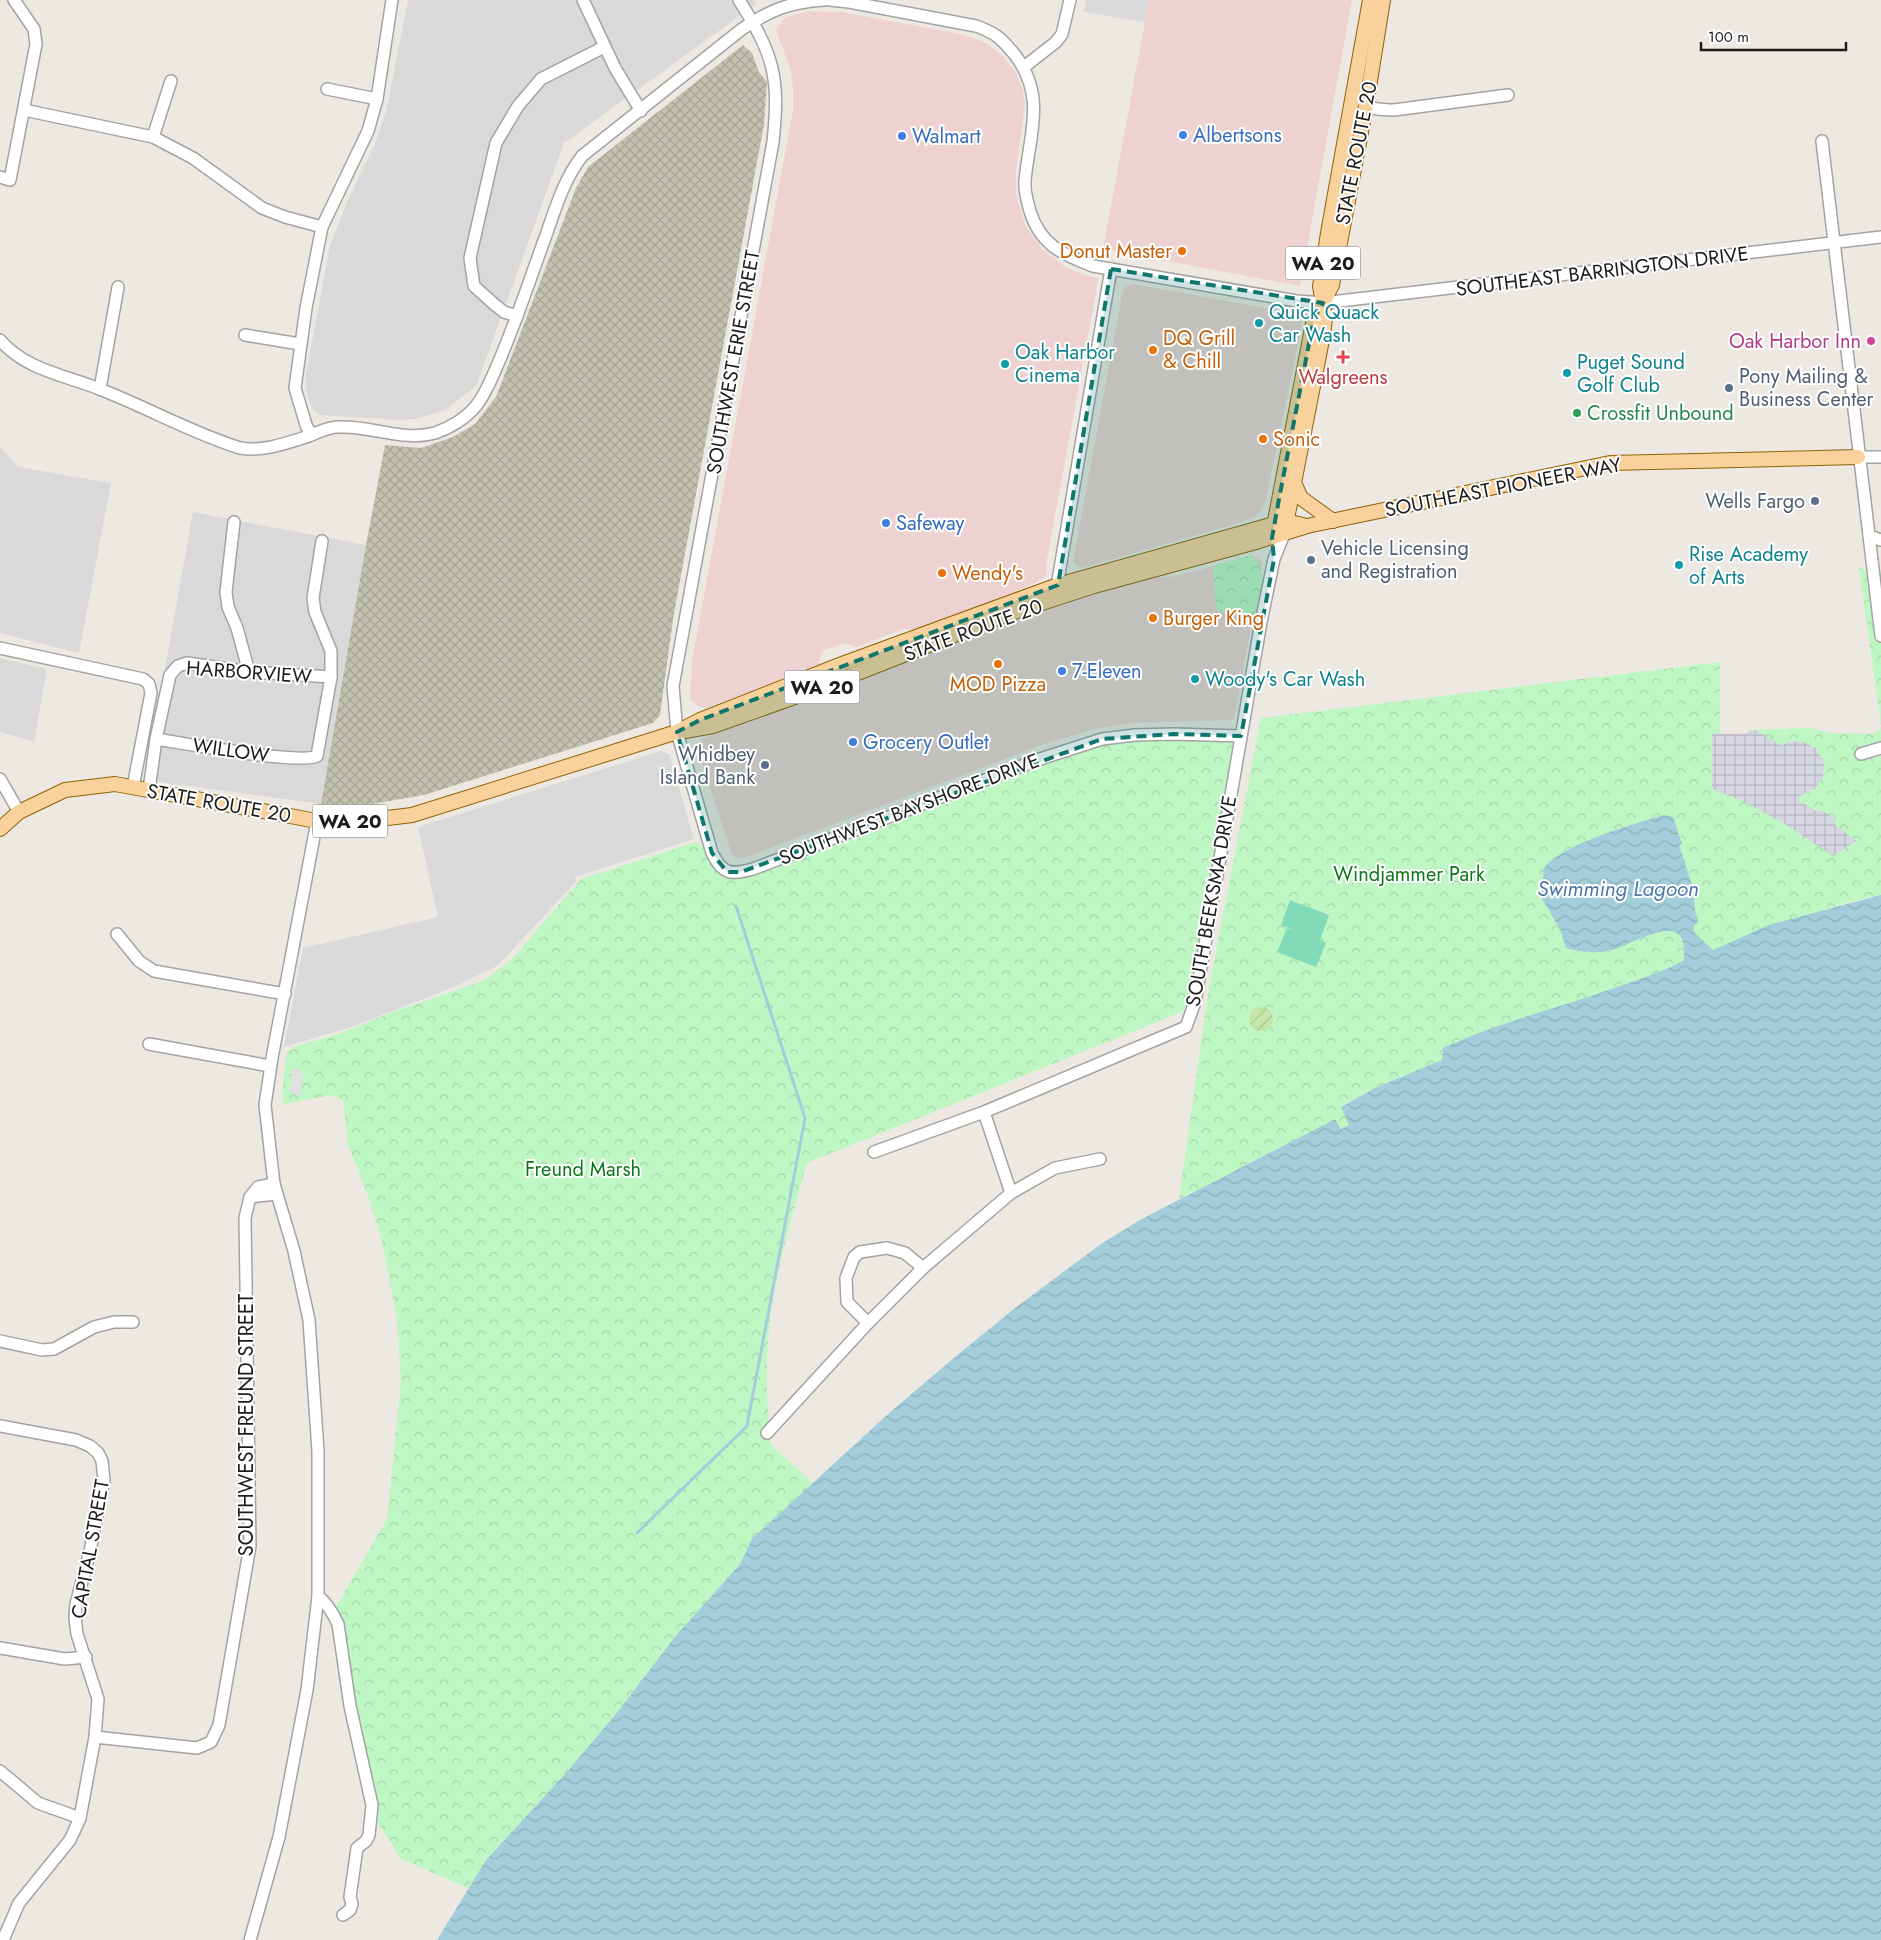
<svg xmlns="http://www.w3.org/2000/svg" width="1881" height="1940" viewBox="0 0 1881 1940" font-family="Jost,sans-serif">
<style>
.residential{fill:#dad9d9}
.commercial{fill:#eed2d1}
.construction{fill:url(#construction-cross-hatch)}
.park{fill:url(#park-crowns)}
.garden{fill:url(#garden-furrows)}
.pitch{fill:#81dbb9}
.parking{fill:#e0e0e0}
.plaza{fill:url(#plaza-grid)}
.water{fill:url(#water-waves)}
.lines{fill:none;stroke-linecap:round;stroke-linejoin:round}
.stream{stroke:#a3cdda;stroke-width:3}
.minor-casing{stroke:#a3a3a3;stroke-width:14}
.major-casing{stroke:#8f6305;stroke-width:16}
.minor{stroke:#fff;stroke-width:11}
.major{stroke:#f8d19c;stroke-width:14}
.marked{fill:#0f766e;fill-opacity:0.2;stroke:#0f766e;stroke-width:4;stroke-dasharray:10 6;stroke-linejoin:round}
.shop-dot{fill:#3f7fe0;stroke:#fff;stroke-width:2}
.food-dot{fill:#e8710a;stroke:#fff;stroke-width:2}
.culture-dot{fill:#0f9aa8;stroke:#fff;stroke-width:2}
.hotel-dot{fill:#d1479c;stroke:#fff;stroke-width:2}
.health-dot{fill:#e0444e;stroke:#fff;stroke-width:2}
.service-dot{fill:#5c6f8a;stroke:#fff;stroke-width:2}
.leisure-dot{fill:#2e9e5b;stroke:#fff;stroke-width:2}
.labels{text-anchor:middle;stroke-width:4;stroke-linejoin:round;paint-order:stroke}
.shield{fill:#fff;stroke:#606060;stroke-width:1}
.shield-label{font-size:19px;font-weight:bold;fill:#1c1c1c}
.shop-label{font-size:20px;fill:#366cbe;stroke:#fff;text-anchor:start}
.street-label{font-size:20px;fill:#1c1c1c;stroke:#fff}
.food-label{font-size:20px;fill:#c56008;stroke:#fff;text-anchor:start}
.culture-label{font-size:20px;fill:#0d838f;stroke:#fff;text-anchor:start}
.hotel-label{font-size:20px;fill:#b23c85;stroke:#fff;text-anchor:end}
.service-label{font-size:20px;fill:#4e5e75;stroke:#fff;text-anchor:start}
.health-label{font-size:20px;fill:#be3a42;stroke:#fff}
.leisure-label{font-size:20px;fill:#27864d;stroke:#fff;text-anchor:start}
.park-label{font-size:20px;fill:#0e7618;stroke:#fff}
.water-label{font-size:21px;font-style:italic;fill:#4c79a8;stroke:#fff}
</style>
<defs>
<pattern id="construction-cross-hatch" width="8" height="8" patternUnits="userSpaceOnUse" patternTransform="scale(1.25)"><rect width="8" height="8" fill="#c1c1ae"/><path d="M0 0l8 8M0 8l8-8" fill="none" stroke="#a5a595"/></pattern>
<pattern id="park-crowns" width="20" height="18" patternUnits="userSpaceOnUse" patternTransform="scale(1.25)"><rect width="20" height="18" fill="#bff7c4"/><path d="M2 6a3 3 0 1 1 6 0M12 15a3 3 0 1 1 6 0" fill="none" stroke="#a4d3a8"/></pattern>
<pattern id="garden-furrows" width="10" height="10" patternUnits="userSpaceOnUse" patternTransform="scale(1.25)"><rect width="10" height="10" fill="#c6e6a9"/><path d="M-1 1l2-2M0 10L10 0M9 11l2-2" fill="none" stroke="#aac591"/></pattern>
<pattern id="plaza-grid" width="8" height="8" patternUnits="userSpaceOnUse" patternTransform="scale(1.25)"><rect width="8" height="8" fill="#d6d6e3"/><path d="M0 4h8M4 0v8" fill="none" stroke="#b7b7c2"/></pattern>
<pattern id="water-waves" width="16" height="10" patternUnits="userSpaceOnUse" patternTransform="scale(1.25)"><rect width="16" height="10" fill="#a3cdda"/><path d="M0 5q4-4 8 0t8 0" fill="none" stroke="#8cafba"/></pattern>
</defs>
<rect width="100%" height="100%" fill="#ede9e2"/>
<g class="residential">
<polygon points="408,0 754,0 756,4 564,143 477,384 470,391 445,410 416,419 397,420 321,415 313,410 309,401 306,388 306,374 330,246 347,202 374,146 386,112"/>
<polygon points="1086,0 1149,0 1145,22 1084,12"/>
<polygon points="0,447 18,467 111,483 79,653 0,633"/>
<polygon points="193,512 366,545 321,804 145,780"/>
<polygon points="0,658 47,669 34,742 0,732"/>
<polygon points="661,751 669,754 694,839 575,877 576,882 497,966 454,987 354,1026 284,1047 303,948 438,917 418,827"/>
</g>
<g class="commercial">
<polygon points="1149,0 1352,0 1300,286 1103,249"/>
<polygon points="810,11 842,12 960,34 982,41 1001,54 1016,73 1023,90 1025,105 1016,170 1016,194 1025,225 1041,248 1064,266 1079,273 1098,278 1097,287 1046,565 1047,572 1044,578 1036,583 918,630 903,629 857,647 845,643 822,651 819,666 707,708 700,707 690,700 692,661 793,110 793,88 790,68 776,30 786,17"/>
<polygon points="1133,284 1292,313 1298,315 1302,324 1300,334 1267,494 1264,505 1260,511 1254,517 1239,523 1082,568 1078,567 1073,562 1123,290 1127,286"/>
<polygon points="1252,555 1261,561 1262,566 1234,720 1132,723 1095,729 1047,743 752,855 742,858 735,857 731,852 698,750 698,743 701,739 790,708 995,628 1087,595 1153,577 1170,577 1199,570"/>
</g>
<polygon class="construction" points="743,45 752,53 759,72 767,82 764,124 673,619 660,715 653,723 424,795 361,806 321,804 366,545 385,445 421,448 453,437 475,424 496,397 576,188 588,167"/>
<g class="park">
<path d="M1250 555C1271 567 1259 595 1255 615L1223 612 1216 609 1213 566Z"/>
<polygon points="1859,568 1881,572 1881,726"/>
<path d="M1720 662V735L1745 734 1750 730 1811 728 1831 733 1875 734 1881 727V895L1846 903 1683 961C1607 999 1520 1013 1443 1048L1442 1060 1375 1088 1341 1106 1350 1125 1340 1129 1335 1119 1179 1199 1208 993 1261 718Z"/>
<path d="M1241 736 1194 1007 807 1163C792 1218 774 1274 769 1331 765 1369 767 1407 771 1445L813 1483 752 1539 740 1564 674 1638 620 1709 566 1773 486 1860 468 1888 401 1859 372 1814 333 1612 387 1519 401 1381 397 1319 382 1242 369 1199 348 1145 343 1100 333 1095 283 1104 282 1091 287 1052 296 1046 336 1035 395 1011 483 981 511 960 581 879 696 842 712 853 720 866 741 872 1102 739Z"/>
</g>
<circle class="garden" cx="1261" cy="1019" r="12"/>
<polygon class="pitch" points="1290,900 1329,915 1320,940 1326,943 1316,967 1277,952 1287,928 1295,930 1281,925"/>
<polygon class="parking" points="296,1068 303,1072 301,1097 288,1091 293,1082 290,1071"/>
<polygon class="plaza" points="1750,730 1758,731 1778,744 1783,745 1787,742 1801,741 1816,748 1824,763 1823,777 1815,789 1801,795 1798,800 1816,811 1821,810 1835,819 1834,824 1856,841 1833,856 1780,821 1738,799 1712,789 1712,734 1745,734"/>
<path class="water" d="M1664 815 1673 817 1682 844 1679 845 1693 888 1695 909 1698 923 1694 925V932L1713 950 1769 925 1881 895V1940H437L486 1860 566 1773 620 1709 674 1638 740 1564 752 1539 889 1413 955 1357 1015 1308 1101 1244 1138 1221 1335 1119 1341 1129 1349 1125 1341 1107 1375 1088 1442 1060 1443 1048C1493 1025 1546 1011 1597 994 1626 984 1655 975 1683 961 1685 955 1684 949 1683 943 1678 914 1628 946 1612 950 1597 954 1582 952 1566 948L1560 929 1541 897 1544 868C1561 845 1635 823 1664 815Z"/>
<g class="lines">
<polyline class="stream" points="637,1533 747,1426 805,1118 736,906"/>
<defs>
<g id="minor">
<polyline points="583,0 615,68 641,111"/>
<path d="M739 0C774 55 780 77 773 142L673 686 677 732 712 853C723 875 731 875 753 869L1037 760 1102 739 1135 735 1174 734 1241 736"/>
<path d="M830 0 849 2 976 26C996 33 1002 39 1015 55 1047 97 1029 135 1025 181 1024 191 1027 200 1030 211 1040 244 1061 254 1093 266L1297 301 1323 303 1881 237"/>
<polyline points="1024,67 1056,42 1062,34 1070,0"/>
<path d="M1356 82C1363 109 1367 109 1394 110L1508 95"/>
<polyline points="327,89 377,99"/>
<polyline points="24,110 153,137 193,158 262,208 285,217 322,227"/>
<polyline points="153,137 171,81"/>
<polyline points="1822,141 1881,636"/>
<polyline points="0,177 10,180 36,44 34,29 14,0"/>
<polyline points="517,316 504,312 494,304 474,286 470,258 496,143 518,106 541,79 604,47"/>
<polyline points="245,335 300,344"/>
<path d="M0 340C27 371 66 375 102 390 148 408 192 433 240 448 263 452 287 443 309 436 319 432 328 427 338 427 371 425 403 442 435 433 450 428 466 418 476 406 487 392 493 375 500 359 517 319 530 279 545 238 555 210 563 181 582 156L742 29C770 10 790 2 824 0"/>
<polyline points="100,389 118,287"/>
<polyline points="311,435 306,425 295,388 306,308 322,227 368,131 377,99 392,0"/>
<polyline points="1858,457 1881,457"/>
<polyline points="234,522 226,592 228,607 237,628 249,672"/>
<polyline points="1869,536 1881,540"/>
<polyline points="1056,592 1111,269"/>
<polyline points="0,648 143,679 149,684 151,693 133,787"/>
<path d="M156 739C183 743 299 765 317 756L331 677V651L315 612 313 598 322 541"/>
<polyline points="1861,754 1881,748"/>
<polyline points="0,779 19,812"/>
<polyline points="149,790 156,739 170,675 178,666 187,663 249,672 331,677"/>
<polyline points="117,934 139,961 154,971 285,994"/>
<polyline points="149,1044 270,1066"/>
<polyline points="984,1112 1011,1193"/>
<polyline points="874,1152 984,1112 1186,1027 1195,1002 1261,622 1274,559 1284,534"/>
<polyline points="250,1197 277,1194"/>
<polyline points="868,1323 847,1302 846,1278 854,1257 860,1252 887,1248 905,1253 923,1268"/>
<polyline points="0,1341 42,1350 54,1349 94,1327 114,1322 133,1322"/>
<polyline points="0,1426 76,1440 90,1446 98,1453 102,1461 104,1480 90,1551 76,1604 75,1617 77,1634 98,1699 95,1737 80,1818 70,1840 19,1903 3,1940"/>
<polyline points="767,1433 868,1323 923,1268 1011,1193 1055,1168 1100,1159"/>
<path d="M318 1596C328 1604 333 1613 338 1624L350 1706 372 1805 369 1835 366 1841 357 1848 350 1897 352 1904 350 1910 343 1915"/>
<polyline points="0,1648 65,1659 86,1657"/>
<polyline points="95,1737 197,1748 211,1742 219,1725 250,1546 245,1218 250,1197 258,1187 274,1184"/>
<polyline points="0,1771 38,1803 80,1818"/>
<polyline points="250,1940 279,1837 307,1690 318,1596 318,1451 309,1320 294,1251 274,1184 265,1105 272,1058 317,821"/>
</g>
<g id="major">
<polyline points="1294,483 1301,498 1333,521"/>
<polyline points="1285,529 1323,335 1325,319 1323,303 1332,285 1366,106 1383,0"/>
<polyline points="1273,531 1314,318 1323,303 1320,286 1328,233 1370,0"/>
<polyline points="685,731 713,726 812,691 1005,615 1094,586 1256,542 1307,526 1610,463 1858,457"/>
<polyline points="0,829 19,812 65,790 115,784 317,821 363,821 412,815 677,732 700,720 842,664 1058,585 1274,524 1286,521 1307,526"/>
</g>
</defs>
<use href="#minor" class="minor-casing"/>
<use href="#major" class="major-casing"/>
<use href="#minor" class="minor"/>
<use href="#major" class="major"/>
</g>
<path class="marked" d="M1111 269 1323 303 1314 318 1279 499 1272 538 1274 559 1241 736 1174 734 1102 739 741 872H727L712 853 677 732 700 720 1058 585Z"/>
<g class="shop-dot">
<circle cx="1183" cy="135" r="5"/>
<circle cx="902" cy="136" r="5"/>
<circle cx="886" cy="523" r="5"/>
<circle cx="1062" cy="671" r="5"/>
<circle cx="853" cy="742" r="5"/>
</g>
<g class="food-dot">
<circle cx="1182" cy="251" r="5"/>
<circle cx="1153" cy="350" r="5"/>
<circle cx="1263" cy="439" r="5"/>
<circle cx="942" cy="573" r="5"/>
<circle cx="1153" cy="618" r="5"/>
<circle cx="998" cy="664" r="5"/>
</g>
<g class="culture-dot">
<circle cx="1259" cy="323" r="5"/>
<circle cx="1005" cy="364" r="5"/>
<circle cx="1567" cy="373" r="5"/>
<circle cx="1679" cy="565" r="5"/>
<circle cx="1195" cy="679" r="5"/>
</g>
<circle class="hotel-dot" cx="1871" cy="341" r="5"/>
<path class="health-dot" d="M1340.5 349.5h5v5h5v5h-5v5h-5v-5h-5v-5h5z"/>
<g class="service-dot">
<circle cx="1729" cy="388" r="5"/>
<circle cx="1815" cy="501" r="5"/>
<circle cx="1311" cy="560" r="5"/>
<circle cx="765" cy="765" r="5"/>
</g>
<circle class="leisure-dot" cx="1577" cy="413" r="5"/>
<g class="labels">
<g class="shield">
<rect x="1285.5" y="246.5" width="75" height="33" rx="4"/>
<rect x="784.5" y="670.5" width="75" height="33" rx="4"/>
<rect x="312.5" y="804.5" width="75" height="33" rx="4"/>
</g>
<g class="shield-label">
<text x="1323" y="270">WA 20</text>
<text x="822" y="694">WA 20</text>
<text x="350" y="828">WA 20</text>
</g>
<g class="shop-label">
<text x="1193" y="142">Albertsons</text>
<text x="912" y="143">Walmart</text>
<text x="896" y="530">Safeway</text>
<text x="1072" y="678">7-Eleven</text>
<text x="863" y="749">Grocery Outlet</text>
</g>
<g class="street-label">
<text transform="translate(1356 153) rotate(-79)" y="7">STATE ROUTE 20</text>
<text transform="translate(1602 271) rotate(-7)" y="7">SOUTHEAST BARRINGTON DRIVE</text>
<text transform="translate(733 362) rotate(-80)" y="7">SOUTHWEST ERIE STREET</text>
<text transform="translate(1503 487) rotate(-11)" y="7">SOUTHEAST PIONEER WAY</text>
<text transform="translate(973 630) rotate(-20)" y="7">STATE ROUTE 20</text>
<text transform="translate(249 672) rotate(4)" y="7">HARBORVIEW</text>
<text transform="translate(231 750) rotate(8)" y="7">WILLOW</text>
<text transform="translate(219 803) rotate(10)" y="7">STATE ROUTE 20</text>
<text transform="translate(909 809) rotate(-21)" y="7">SOUTHWEST BAYSHORE DRIVE</text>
<text transform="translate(1211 901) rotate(-80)" y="7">SOUTH BEEKSMA DRIVE</text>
<text transform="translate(246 1425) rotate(-90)" y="7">SOUTHWEST FREUND STREET</text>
<text transform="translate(90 1549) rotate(-80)" y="7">CAPITAL STREET</text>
</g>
<g class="food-label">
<text x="1172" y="258" text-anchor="end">Donut Master</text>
<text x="1163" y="345">DQ Grill<tspan x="1163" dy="23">&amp; Chill</tspan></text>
<text x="1273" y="446">Sonic</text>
<text x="952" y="580">Wendy's</text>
<text x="1163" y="625">Burger King</text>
<text x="998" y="691" text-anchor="middle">MOD Pizza</text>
</g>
<g class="culture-label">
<text x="1269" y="319">Quick Quack<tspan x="1269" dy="23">Car Wash</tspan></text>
<text x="1015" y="359">Oak Harbor<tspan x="1015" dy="23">Cinema</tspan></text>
<text x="1577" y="369">Puget Sound<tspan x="1577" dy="23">Golf Club</tspan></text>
<text x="1689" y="561">Rise Academy<tspan x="1689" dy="23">of Arts</tspan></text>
<text x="1205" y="686">Woody's Car Wash</text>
</g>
<g class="hotel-label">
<text x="1861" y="348">Oak Harbor Inn</text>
</g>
<g class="service-label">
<text x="1739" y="383">Pony Mailing &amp;<tspan x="1739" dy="23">Business Center</tspan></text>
<text x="1805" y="508" text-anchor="end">Wells Fargo</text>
<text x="1321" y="555">Vehicle Licensing<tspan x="1321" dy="23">and Registration</tspan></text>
<text x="755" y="761" text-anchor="end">Whidbey<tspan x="755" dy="23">Island Bank</tspan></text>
</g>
<g class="health-label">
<text x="1343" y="384">Walgreens</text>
</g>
<g class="leisure-label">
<text x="1587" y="420">Crossfit Unbound</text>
</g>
<g class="park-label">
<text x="1409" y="881">Windjammer Park</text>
<text x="583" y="1176">Freund Marsh</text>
</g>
<g class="water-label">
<text x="1618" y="896">Swimming Lagoon</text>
</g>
</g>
<path d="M1701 42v8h145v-8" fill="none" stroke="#1c1c1c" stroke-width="2.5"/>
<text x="1708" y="42" font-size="15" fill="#1c1c1c" stroke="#ffffff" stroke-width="4" paint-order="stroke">100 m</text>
</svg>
